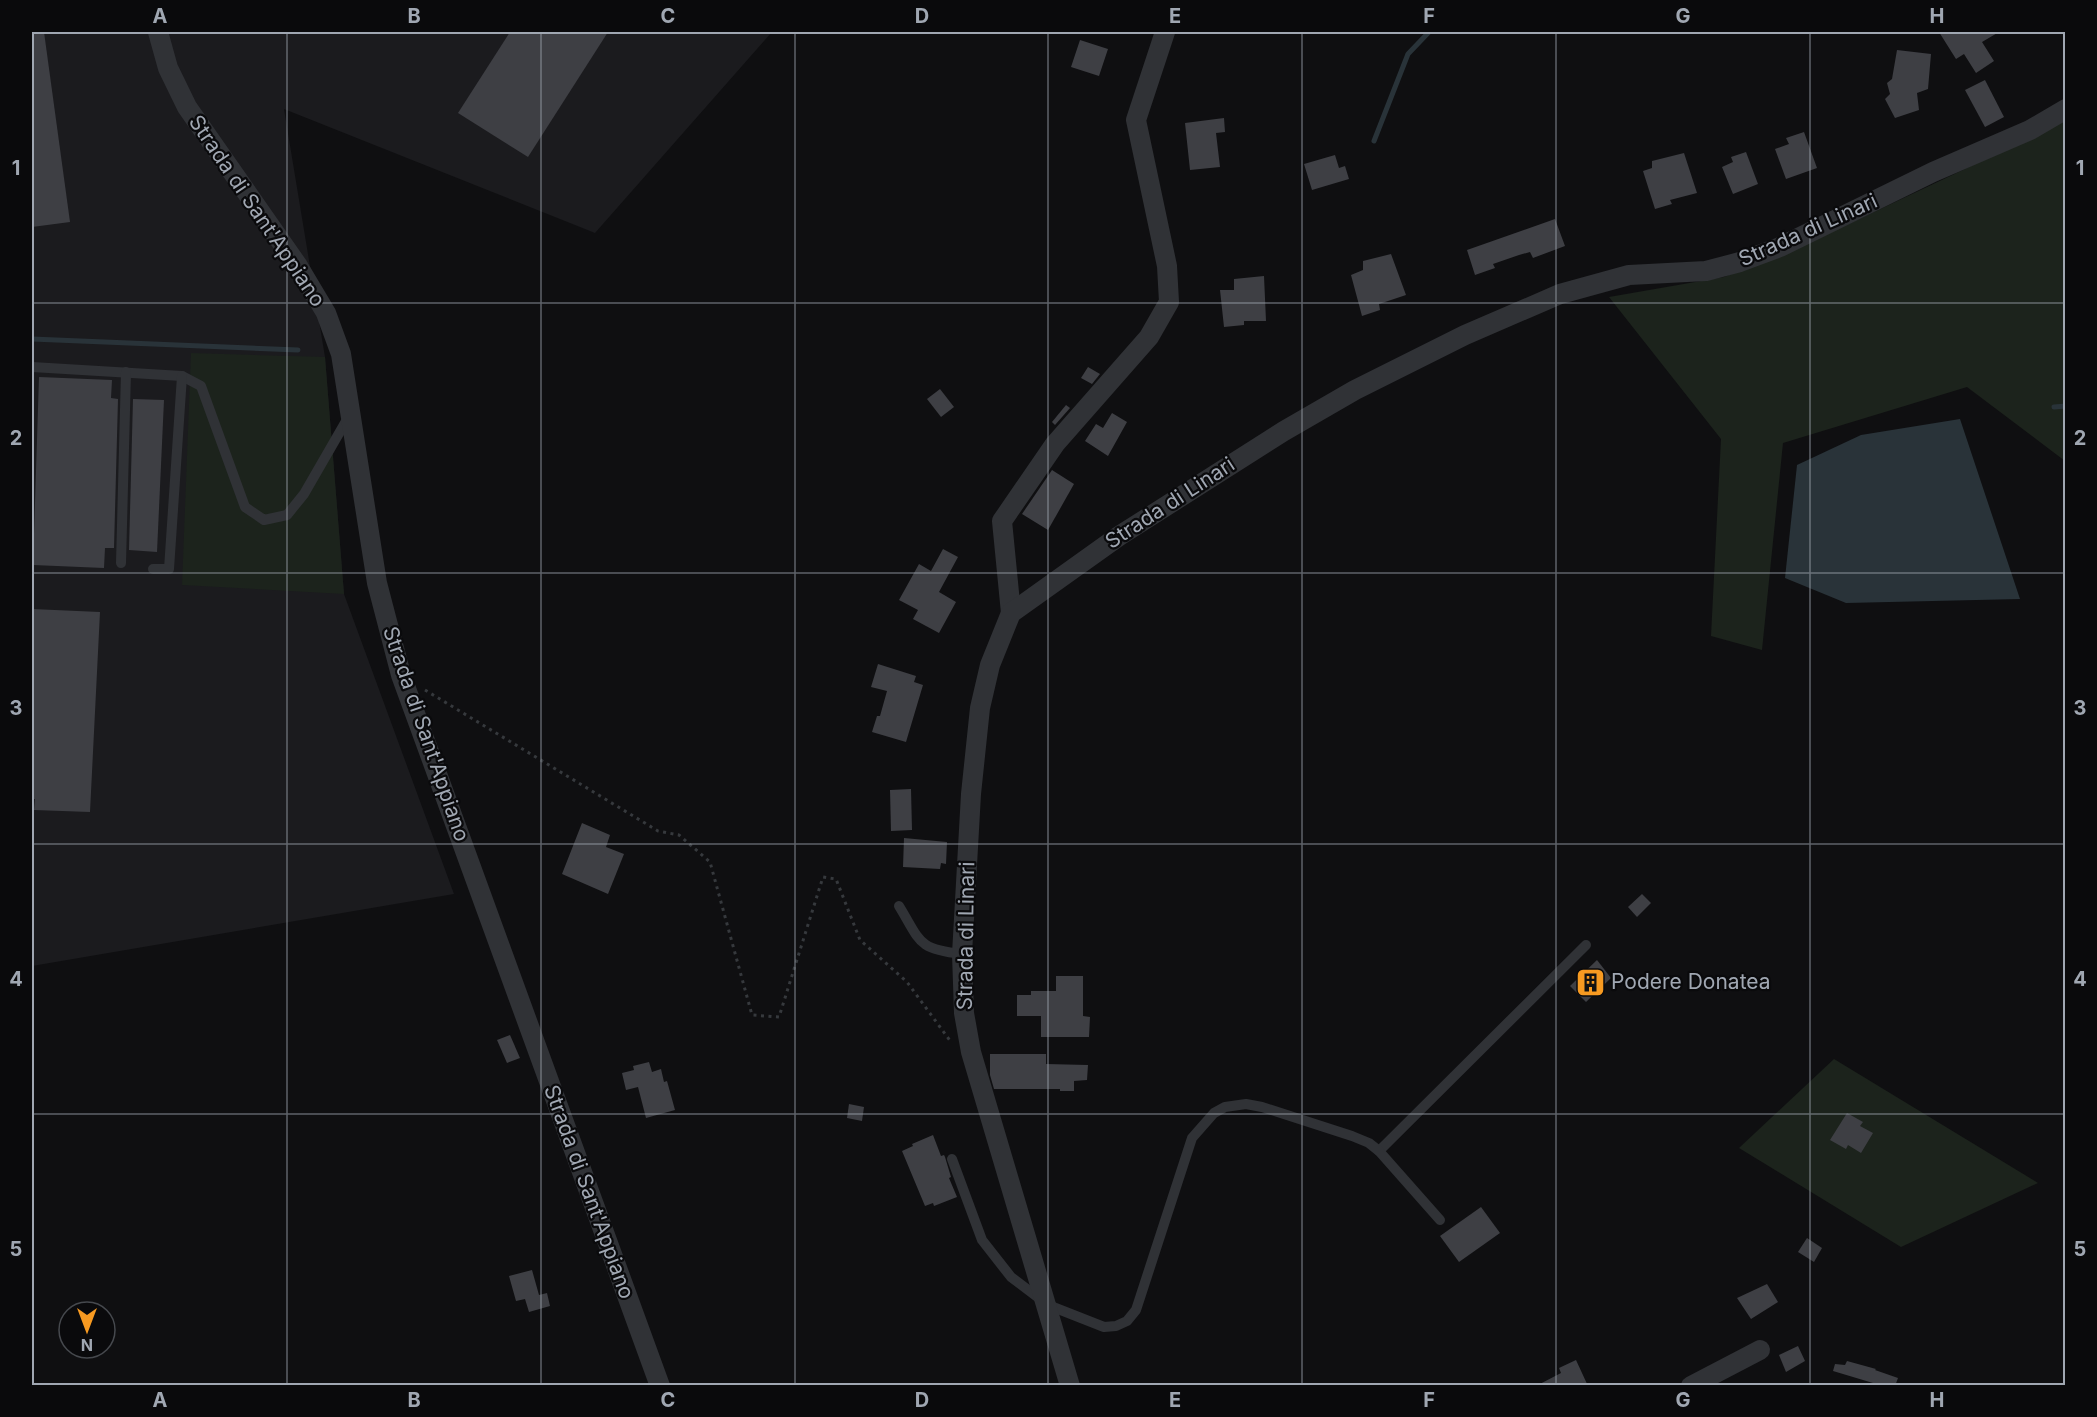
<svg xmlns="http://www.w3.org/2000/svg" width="2097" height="1417" viewBox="0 0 2097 1417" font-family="Inter,sans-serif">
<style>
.built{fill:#1b1b1e}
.green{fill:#1c231c}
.water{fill:#293339}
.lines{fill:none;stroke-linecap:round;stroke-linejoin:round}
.stream{stroke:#293339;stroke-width:5}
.building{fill:#3e3f44}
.path{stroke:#36393d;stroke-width:3;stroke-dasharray:3 4.5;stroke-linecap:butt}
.lane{stroke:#303236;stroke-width:10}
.street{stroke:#303236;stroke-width:20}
.grid{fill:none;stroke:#a0a7b2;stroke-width:1.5;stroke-opacity:0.55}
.labels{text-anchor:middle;stroke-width:4.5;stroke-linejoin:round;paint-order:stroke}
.street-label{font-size:21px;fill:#a0a7b2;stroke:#0a0a0c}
.poi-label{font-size:21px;fill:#a0a7b2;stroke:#0a0a0c;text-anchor:start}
.neatline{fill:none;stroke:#a0a7b2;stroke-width:2}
.grid-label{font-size:20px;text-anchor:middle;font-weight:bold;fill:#a0a7b2}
</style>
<rect width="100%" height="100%" fill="#0f0f11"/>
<polygon class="built" points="32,32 772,32 595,233 284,109 325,357 344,594 454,894 32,966"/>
<g class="green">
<polygon points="2065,117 2065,461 1967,387 1783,443 1762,650 1711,636 1721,439 1609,297 1724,277 1819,238 1965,169"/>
<polygon points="191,353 325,357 344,594 182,585"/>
<polygon points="1834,1059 2038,1183 1901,1247 1739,1148"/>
</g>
<polygon class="water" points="1960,419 2020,599 1846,603 1785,578 1797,465 1861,435"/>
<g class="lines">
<g class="stream">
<polyline points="1374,141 1408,54 1429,32"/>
<polyline points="32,339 298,350"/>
<polyline points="2054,407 2066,406"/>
</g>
</g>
<g class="building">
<polygon points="32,32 44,32 70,222 32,227"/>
<polygon points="510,32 608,32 528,157 458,113"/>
<polygon points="1939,32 1999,32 1982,42 1994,61 1976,73 1964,54 1956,59"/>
<polygon points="1080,40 1108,49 1099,76 1071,67"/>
<polygon points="1897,50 1931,54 1928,89 1917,93 1919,110 1895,118 1885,99 1890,94 1887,83 1892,79"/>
<polygon points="1985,80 2004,117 1985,127 1965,90"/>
<polygon points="1224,118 1225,132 1216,133 1220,167 1190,170 1185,123"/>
<polygon points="1804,132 1817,168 1786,179 1775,149 1789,144 1786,138"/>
<polygon points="1746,152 1758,184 1733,194 1722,167 1733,162 1731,157"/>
<polygon points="1684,153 1697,193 1670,200 1672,204 1655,209 1643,171 1652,168 1652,161"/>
<polygon points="1335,155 1339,168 1345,166 1349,179 1312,190 1304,164"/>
<polygon points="1555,219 1565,246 1533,258 1530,252 1519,255 1493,264 1495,268 1475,275 1467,250"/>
<polygon points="1391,254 1406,295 1379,304 1380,310 1362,316 1351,275 1363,270 1363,261"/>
<polygon points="1264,276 1266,321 1244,321 1244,325 1224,327 1220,290 1234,290 1234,279"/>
<polygon points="1088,367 1100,374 1092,384 1081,378"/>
<polygon points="39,377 112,380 111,398 118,399 114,548 105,548 104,568 33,565"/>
<polygon points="940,389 954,407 941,417 927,399"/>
<polygon points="133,399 164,400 157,552 129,550"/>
<polygon points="1066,405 1070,408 1055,425 1052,422"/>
<polygon points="1112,413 1127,422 1108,456 1085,441 1096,424 1103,428"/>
<polygon points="1052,470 1074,484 1048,530 1022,514"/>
<polygon points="943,549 958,557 939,592 956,602 939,633 913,619 918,610 899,600 919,564 931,571"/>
<polygon points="32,609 100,612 90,812 34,810 35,799 32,799"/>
<polygon points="878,664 916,676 914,682 923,685 906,742 872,732 877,716 880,716 887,691 871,687"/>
<polygon points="911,789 912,830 891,831 890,790"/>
<polygon points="582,823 610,835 606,847 624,854 608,894 562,874"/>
<polygon points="904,838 947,842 946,864 941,863 940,869 903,867"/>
<polygon points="1642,894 1651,903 1637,917 1628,907"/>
<polygon points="1597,960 1611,978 1586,1002 1570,986"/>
<polygon points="1056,976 1083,976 1083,1016 1090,1017 1089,1037 1041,1037 1041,1016 1017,1016 1017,995 1031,995 1031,991 1056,991"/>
<polygon points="510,1035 520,1058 507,1063 497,1040"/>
<polygon points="990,1054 1046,1054 1046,1064 1088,1065 1087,1080 1074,1081 1074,1091 1060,1091 1060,1089 994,1089 990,1075"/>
<polygon points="649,1062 652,1072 661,1069 664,1082 667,1081 675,1110 646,1118 638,1087 626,1090 622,1073 634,1070 633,1066"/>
<polygon points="849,1104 864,1107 862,1121 847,1118"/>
<polygon points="1847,1113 1863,1122 1860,1126 1873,1133 1861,1153 1848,1145 1846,1149 1830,1140"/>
<polygon points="933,1135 941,1156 944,1155 945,1157 951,1177 949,1178 957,1197 934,1206 933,1203 925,1206 902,1151 913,1146 912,1144"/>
<polygon points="1481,1207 1500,1233 1459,1262 1440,1236"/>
<polygon points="1807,1238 1822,1248 1814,1262 1798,1252"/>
<polygon points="532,1270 539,1295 547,1293 550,1306 529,1312 525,1299 516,1301 509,1276"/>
<polygon points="1767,1284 1778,1302 1751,1319 1737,1298"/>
<polygon points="1798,1346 1805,1361 1786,1372 1779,1355"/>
<polygon points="1576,1360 1588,1386 1536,1386 1561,1373 1559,1368"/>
<polygon points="1847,1361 1876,1369 1875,1370 1898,1378 1895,1386 1883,1386 1833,1371 1835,1364 1845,1365"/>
</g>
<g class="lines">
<polyline class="path" points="425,690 658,831 679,835 710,862 752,1015 779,1017 823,877 836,879 860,940 907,982 951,1042"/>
<g class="lane">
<polyline points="32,367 182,376 201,386 245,507 264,520 287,515 304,494 349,416"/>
<polyline points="121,563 126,372"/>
<polyline points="153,569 169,569 182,376"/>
<path d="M899 906C921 942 917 949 962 954"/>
<polyline points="1379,1151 1586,945"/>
<polyline points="952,1159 982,1240 1011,1277 1048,1305 1104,1327 1116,1326 1127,1321 1136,1310 1192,1138 1214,1113 1225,1107 1246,1104 1262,1107 1352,1136 1369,1143 1379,1151 1440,1220"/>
</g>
<g class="street">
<polyline points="158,32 168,68 187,107 298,266 326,313 341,354 377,583 401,675 660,1386"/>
<polyline points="1011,613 1002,521 1055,444 1149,337 1169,302 1167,266 1136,120 1165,32"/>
<polyline points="1070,1386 971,1052 964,1013 962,954 971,794 980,708 990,665 1011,613 1119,536 1284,431 1355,390 1465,335 1560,294 1629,275 1706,271 1740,262 1780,247 1933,172 2030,130 2066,109"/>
<polyline points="1691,1386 1760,1350"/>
</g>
</g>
<path class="grid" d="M287 32V1386M541 32V1386M795 32V1386M1048 32V1386M1302 32V1386M1556 32V1386M1810 32V1386M32 303H2066M32 573H2066M32 844H2066M32 1114H2066"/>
<defs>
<symbol id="building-square" viewBox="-11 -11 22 22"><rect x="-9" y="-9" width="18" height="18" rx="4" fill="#f79a21" stroke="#0a0a0c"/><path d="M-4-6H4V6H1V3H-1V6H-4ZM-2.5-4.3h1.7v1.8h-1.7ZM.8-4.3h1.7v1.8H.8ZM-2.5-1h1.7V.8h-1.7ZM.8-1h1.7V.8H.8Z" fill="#111"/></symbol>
</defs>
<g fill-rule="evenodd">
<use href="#building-square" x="1574" y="966" width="33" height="33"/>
</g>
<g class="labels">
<g class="street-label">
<text transform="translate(257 211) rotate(56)" y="7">Strada di Sant'Appiano</text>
<text transform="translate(1808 230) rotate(-24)" y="7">Strada di Linari</text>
<text transform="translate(1170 503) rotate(-33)" y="7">Strada di Linari</text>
<text transform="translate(426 734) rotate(71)" y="7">Strada di Sant'Appiano</text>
<text transform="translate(966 936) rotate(-89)" y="7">Strada di Linari</text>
<text transform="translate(589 1192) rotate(70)" y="7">Strada di Sant'Appiano</text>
</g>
<g class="poi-label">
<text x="1611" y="989">Podere Donatea</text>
</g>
</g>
<rect width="2097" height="1417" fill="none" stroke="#0a0a0c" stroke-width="66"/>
<g transform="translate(87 1330) rotate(180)"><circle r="28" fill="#0a0a0c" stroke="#46494e" stroke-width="1.5"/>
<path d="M0-4.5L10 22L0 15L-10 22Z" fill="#f79a21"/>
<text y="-9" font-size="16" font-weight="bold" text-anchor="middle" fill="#a0a7b2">N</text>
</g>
<rect x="33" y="33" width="2031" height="1351" class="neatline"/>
<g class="grid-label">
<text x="160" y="23">A</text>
<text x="414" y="23">B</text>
<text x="668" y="23">C</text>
<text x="922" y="23">D</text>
<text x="1175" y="23">E</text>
<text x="1429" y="23">F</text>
<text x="1683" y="23">G</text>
<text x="1937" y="23">H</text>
<text x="16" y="175">1</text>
<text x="2080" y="175">1</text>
<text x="16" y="445">2</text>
<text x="2080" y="445">2</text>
<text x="16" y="715">3</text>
<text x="2080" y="715">3</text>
<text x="16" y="986">4</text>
<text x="2080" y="986">4</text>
<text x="16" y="1256">5</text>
<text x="2080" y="1256">5</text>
<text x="160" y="1407">A</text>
<text x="414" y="1407">B</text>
<text x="668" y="1407">C</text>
<text x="922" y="1407">D</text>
<text x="1175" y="1407">E</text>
<text x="1429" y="1407">F</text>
<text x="1683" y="1407">G</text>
<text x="1937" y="1407">H</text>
</g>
</svg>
